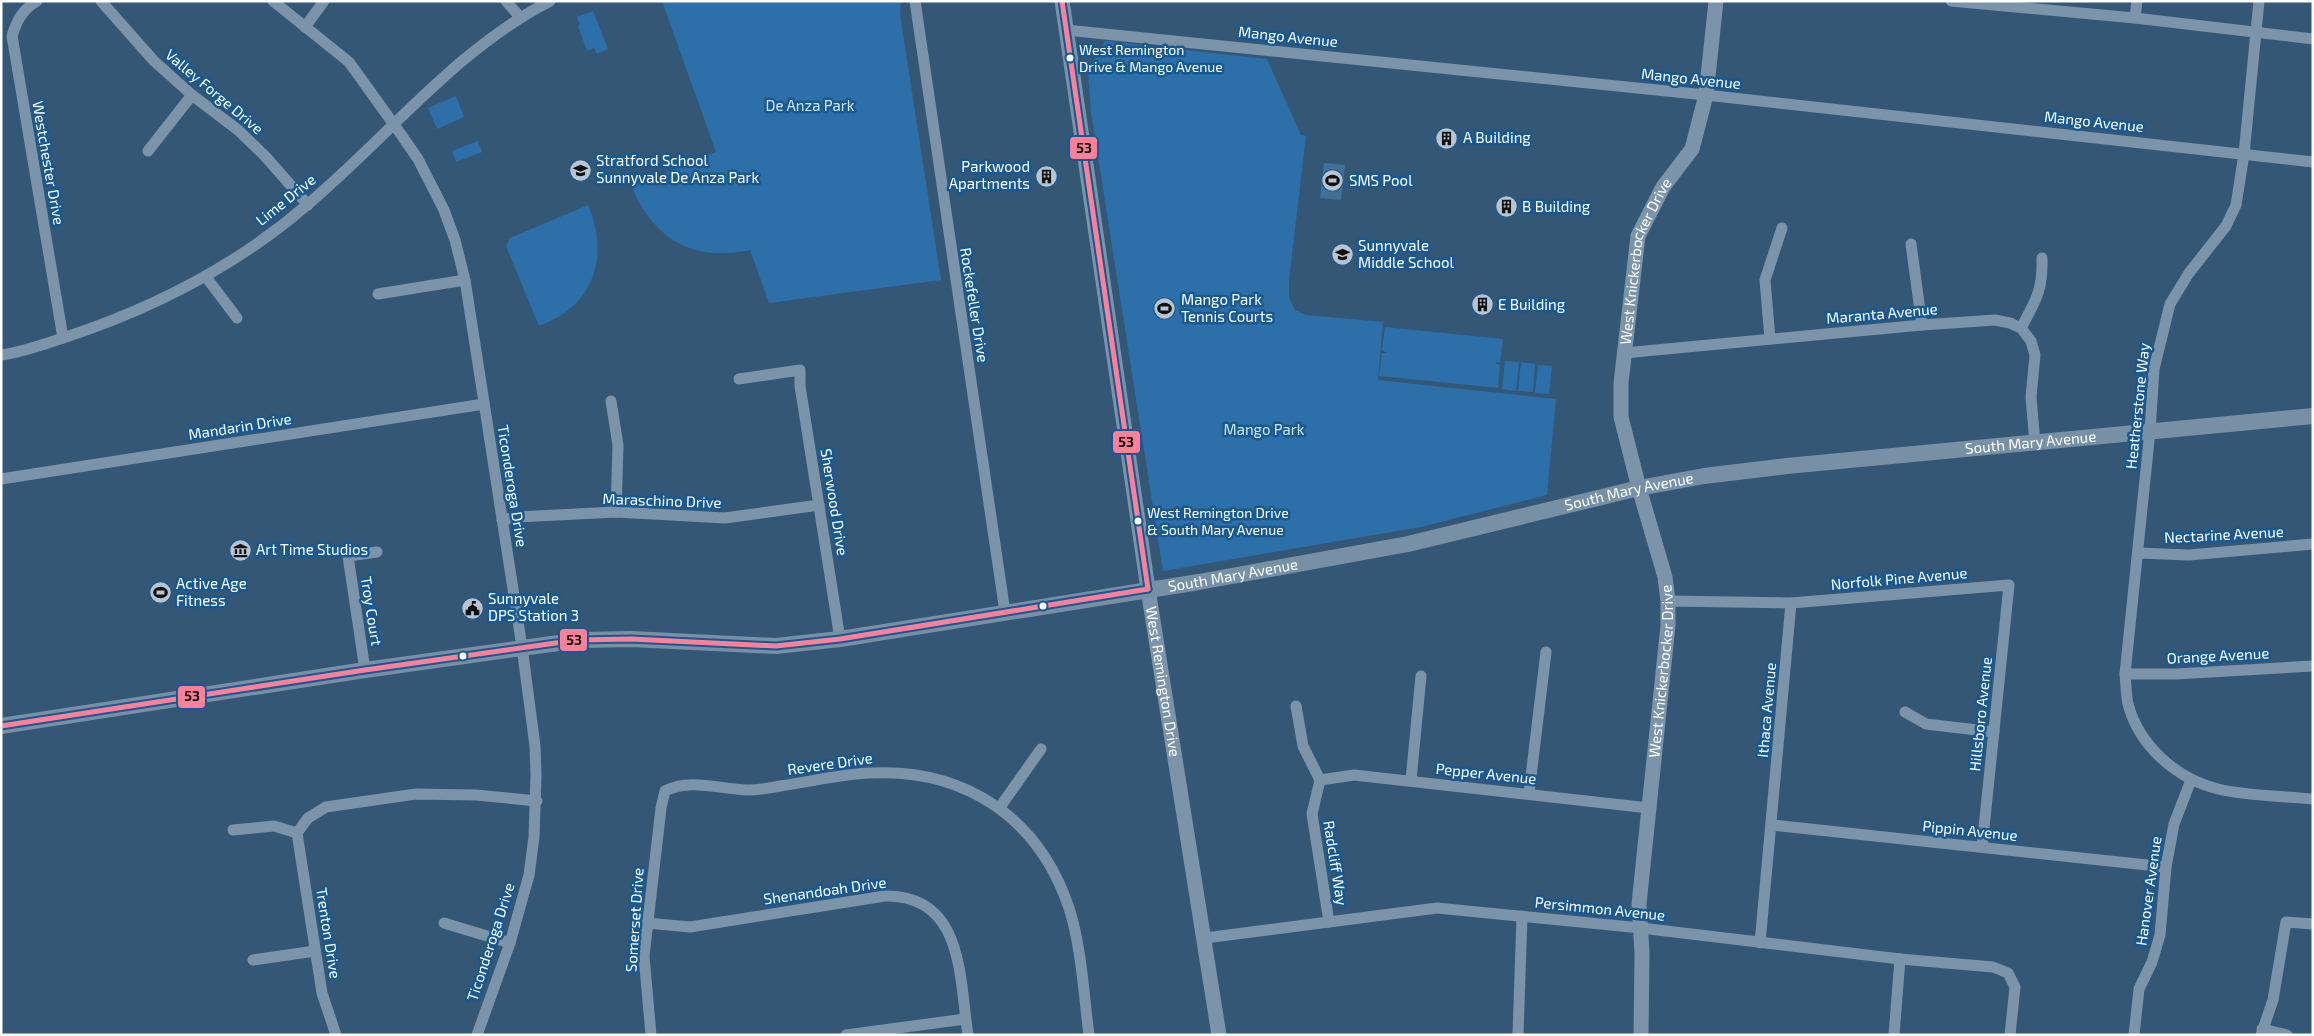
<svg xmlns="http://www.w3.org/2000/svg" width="2314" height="1036" viewBox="0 0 2314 1036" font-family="'Exo 2',sans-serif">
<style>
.green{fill:#2c6fa9}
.water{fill:#437098}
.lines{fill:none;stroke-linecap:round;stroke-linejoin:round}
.minor{stroke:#7c94a9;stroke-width:11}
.tertiary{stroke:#7c94a9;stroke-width:15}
.secondary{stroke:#7890a5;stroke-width:16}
.bus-1-casing{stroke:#185992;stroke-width:9}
.bus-1{stroke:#ff8098;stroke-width:5}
.bus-dot{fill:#fff;stroke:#185992;stroke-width:2}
.labels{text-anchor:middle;stroke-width:5;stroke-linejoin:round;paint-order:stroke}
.bus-label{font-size:14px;fill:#fff;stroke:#185992;text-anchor:start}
.street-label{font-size:15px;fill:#fff;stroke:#185992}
.park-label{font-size:15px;fill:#cee7fb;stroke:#185992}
.poi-label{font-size:15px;fill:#fff;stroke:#185992;text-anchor:start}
.line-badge{stroke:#185992;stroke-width:2}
.pale-badge-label{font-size:14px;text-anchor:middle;font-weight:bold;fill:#111}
</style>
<rect width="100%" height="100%" fill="#345776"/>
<g class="green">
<path d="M662 1H901L900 14 941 280 769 303 750 250C692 262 655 240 631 186L716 152Z"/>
<polygon points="593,11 608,49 597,54 594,48 587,51 578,26 580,25 577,17"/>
<polygon points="1105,41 1267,59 1301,135 1306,136 1289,280 1289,298 1295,310 1306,315 1383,322 1378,380 1556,399 1547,495 1421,527 1163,571 1091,112 1088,71"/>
<polygon points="456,96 464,117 437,129 428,108"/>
<polygon points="478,141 482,152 456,162 452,151"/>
<path d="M588 205C610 257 594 306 539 326L506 246 510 238Z"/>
<polygon points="1385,327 1503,339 1500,362 1496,362 1496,364 1500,365 1498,388 1379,376 1382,353 1387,353 1382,350"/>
<polygon points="1505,361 1519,362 1516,391 1502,389"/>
<polygon points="1521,362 1535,364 1533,392 1518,391"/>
<polygon points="1538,365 1552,366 1549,394 1535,393"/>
</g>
<polygon class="water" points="1324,163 1345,165 1341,200 1320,198"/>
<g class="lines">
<g class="minor">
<path d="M37 1C22 10 17 20 12 36L63 338"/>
<polyline points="101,1 154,61 192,95 238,130 265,156 308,205"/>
<polyline points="273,1 349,62 400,133 418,159 444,210 455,240 465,280 522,647 535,746 536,775 534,837 529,875 510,943 477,1035"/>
<polyline points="506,1 520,17"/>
<polyline points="915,1 1005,612"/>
<polyline points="1951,1 2135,18 2313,39"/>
<path d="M2259 1 2244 154 2236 205 2226 226 2189 273 2170 304 2154 369 2150 431 2125 674C2126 684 2126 694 2128 704 2139 746 2177 779 2218 789 2247 796 2283 796 2313 799"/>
<polyline points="2135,18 2137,1"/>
<polyline points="305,27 324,1"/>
<polyline points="1066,30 1706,95 2313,162"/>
<polyline points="148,151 192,95"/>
<polyline points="1911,244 1922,325"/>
<polyline points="206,277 237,318"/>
<polyline points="378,294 465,280"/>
<path d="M2021 328C2036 300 2043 290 2042 258"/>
<polyline points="1770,339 1765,280 1782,228"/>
<polyline points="1624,353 1922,325 1995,320 2010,323 2021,328 2031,341 2035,355 2031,397 2035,444"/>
<path d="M1 355C23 352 42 345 63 338 152 309 236 266 307 205 388 137 455 50 550 1"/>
<polyline points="739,379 800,370 800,386 840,639"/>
<polyline points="611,401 618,445 616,512"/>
<polyline points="1,479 484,404"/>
<polyline points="502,520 517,517 616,512 725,518 819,505"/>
<polyline points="2138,553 2189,555 2313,544"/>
<polyline points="1668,601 1791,603 1760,943"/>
<polyline points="1791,603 2009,585 1982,847"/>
<polyline points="365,670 348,556 377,552"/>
<polyline points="2125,674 2176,674 2313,666"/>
<polyline points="1296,706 1303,746 1320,780"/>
<polyline points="1905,712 1926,724 1994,732"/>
<polyline points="1320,780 1354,775 1649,808"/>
<polyline points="1320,780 1312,814 1329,922"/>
<polyline points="1411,780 1421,676"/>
<polyline points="1529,793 1546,652"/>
<polyline points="1000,807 1041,749"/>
<polyline points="1772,825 2166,867"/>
<polyline points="233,830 274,826 297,833"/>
<polyline points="297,833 308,818 326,807 416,794 476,795 537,801"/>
<polyline points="297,833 322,993 336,1035"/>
<polyline points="444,923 510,943"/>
<path d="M647 923 690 927 885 896C964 895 959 977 968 1035"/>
<polyline points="1205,938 1437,908 1641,928 1900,959 1993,967 2008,973 2015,987 2010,1035"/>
<polyline points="253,960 315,951"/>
<polyline points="2262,1029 2287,1035"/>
<path d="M651 1035 644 956 661 808 665 791C690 778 719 789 747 790 758 790 770 788 780 786 810 782 840 774 870 773 965 768 1039 818 1069 908 1081 944 1084 996 1089 1035"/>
<polyline points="846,1035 965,1019"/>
<polyline points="1518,1035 1522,916"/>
<polyline points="1894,1035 1900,959"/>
<polyline points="2134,1035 2139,989 2152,962 2160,935 2166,867 2174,824 2191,780"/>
<polyline points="2261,1035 2273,1000 2286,922 2313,924"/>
</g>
<g class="tertiary">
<path id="s1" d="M1062 1 1148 589 1219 1035"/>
<path id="s2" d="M1641 1035 1642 953 1639 904 1668 625V601L1665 577 1639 488 1621 417V383L1638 236 1663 187 1692 149 1706 95 1716 1"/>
</g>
<path class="secondary" id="s3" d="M1 726 365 670 580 640 631 639 776 646 840 639 1199 582 1408 544 1639 488 1704 476 1787 466 2313 416"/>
<defs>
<g id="bus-1">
<polyline points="1062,1 1148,589"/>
<polyline points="1,726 365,670 577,640 631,639 776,646 840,639 1148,589"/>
</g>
</defs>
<use href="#bus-1" class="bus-1-casing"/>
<use href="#bus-1" class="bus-1"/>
</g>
<defs>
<symbol id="building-disc" viewBox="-11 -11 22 22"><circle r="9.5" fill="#b8c4cf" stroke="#185992"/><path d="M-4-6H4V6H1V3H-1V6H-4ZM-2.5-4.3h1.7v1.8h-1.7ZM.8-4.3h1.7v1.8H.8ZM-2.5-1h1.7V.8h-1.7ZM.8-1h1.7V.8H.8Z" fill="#111"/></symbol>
<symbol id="school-disc" viewBox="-11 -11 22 22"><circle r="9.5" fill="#b8c4cf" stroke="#185992"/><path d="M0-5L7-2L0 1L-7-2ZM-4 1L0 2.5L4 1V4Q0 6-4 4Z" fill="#111"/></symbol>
<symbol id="stadium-disc" viewBox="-11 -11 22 22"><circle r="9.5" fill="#b8c4cf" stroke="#185992"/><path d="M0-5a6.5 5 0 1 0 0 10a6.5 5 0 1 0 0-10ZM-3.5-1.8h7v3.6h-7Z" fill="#111"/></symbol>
<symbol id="museum-disc" viewBox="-11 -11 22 22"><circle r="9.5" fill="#b8c4cf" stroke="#185992"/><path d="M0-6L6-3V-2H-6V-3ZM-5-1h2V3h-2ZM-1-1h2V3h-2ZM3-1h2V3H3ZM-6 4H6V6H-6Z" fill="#111"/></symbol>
<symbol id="civic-disc" viewBox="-11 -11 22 22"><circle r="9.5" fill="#b8c4cf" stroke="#185992"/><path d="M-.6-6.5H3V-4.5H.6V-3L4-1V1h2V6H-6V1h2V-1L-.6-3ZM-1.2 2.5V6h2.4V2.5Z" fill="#111"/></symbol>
</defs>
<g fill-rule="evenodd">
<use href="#building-disc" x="1434" y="126" width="25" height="25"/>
<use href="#school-disc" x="568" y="158" width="25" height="25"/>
<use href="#building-disc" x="1034" y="164" width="25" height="25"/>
<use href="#stadium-disc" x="1320" y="168" width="25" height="25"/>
<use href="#building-disc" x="1494" y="194" width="25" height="25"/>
<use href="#school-disc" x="1330" y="242" width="25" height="25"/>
<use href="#building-disc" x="1470" y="292" width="25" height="25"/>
<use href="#stadium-disc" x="1152" y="296" width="25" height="25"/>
<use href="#museum-disc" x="228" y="538" width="25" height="25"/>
<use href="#stadium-disc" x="148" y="580" width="25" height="25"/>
<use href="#civic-disc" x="460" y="596" width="25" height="25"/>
</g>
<g class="bus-dot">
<circle cx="1070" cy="58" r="4.5"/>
<circle cx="1138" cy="521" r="4.5"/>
<circle cx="1043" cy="606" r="4.5"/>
<circle cx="463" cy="656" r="4.5"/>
</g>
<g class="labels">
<g class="bus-label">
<text x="1079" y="55">West Remington<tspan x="1079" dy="17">Drive &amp; Mango Avenue</tspan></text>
<text x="1147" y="518">West Remington Drive<tspan x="1147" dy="17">&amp; South Mary Avenue</tspan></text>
</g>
<g class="street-label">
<text transform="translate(1288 37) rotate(6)" y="5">Mango Avenue</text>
<text transform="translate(1691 79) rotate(6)" y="5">Mango Avenue</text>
<text transform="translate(214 92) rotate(40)" y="5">Valley Forge Drive</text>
<text transform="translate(2094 122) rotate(6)" y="5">Mango Avenue</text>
<text transform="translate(48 163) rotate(80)" y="5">Westchester Drive</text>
<text transform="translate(286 200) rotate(-39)" y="5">Lime Drive</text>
<text dy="5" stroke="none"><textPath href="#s2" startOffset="785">West Knickerbocker Drive</textPath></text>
<text transform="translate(974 305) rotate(81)" y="5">Rockefeller Drive</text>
<text transform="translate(1882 314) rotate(-5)" y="5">Maranta Avenue</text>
<text transform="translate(2138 406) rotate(-84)" y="5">Heatherstone Way</text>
<text transform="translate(240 427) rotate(-9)" y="5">Mandarin Drive</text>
<text dy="5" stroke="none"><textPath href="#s3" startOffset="2054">South Mary Avenue</textPath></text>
<text transform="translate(512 486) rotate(81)" y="5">Ticonderoga Drive</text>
<text dy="5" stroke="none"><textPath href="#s3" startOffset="1649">South Mary Avenue</textPath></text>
<text transform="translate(662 501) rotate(2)" y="5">Maraschino Drive</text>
<text transform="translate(834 502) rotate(81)" y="5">Sherwood Drive</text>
<text transform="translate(2224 535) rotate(-3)" y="5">Nectarine Avenue</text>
<text dy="5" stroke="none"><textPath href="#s3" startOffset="1244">South Mary Avenue</textPath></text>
<text transform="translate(1899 579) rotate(-5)" y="5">Norfolk Pine Avenue</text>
<text transform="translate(371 611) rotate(81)" y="5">Troy Court</text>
<text transform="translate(2218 656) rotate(-3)" y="5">Orange Avenue</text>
<text dy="5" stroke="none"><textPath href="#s2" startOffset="365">West Knickerbocker Drive</textPath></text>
<text dy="5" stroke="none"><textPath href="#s1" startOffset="688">West Remington Drive</textPath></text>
<text transform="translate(1767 710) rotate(-85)" y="5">Ithaca Avenue</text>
<text transform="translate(1981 714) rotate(-84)" y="5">Hillsboro Avenue</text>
<text transform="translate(830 764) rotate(-8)" y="5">Revere Drive</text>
<text transform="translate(1486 774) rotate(6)" y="5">Pepper Avenue</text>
<text transform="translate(1970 831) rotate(6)" y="5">Pippin Avenue</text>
<text transform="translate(1335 863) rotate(81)" y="5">Radcliff Way</text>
<text transform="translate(825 891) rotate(-8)" y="5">Shenandoah Drive</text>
<text transform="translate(2149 891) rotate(-82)" y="5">Hanover Avenue</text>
<text transform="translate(1600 909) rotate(6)" y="5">Persimmon Avenue</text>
<text transform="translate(635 920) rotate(-86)" y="5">Somerset Drive</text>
<text transform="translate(328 933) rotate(81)" y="5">Trenton Drive</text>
<text transform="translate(491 942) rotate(-72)" y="5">Ticonderoga Drive</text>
</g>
<g class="park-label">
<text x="810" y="111">De Anza Park</text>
<text x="1264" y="435">Mango Park</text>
</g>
<g class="poi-label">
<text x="1463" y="143">A Building</text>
<text x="596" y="166">Stratford School<tspan x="596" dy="17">Sunnyvale De Anza Park</tspan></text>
<text x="1030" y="172" text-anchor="end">Parkwood<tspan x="1030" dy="17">Apartments</tspan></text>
<text x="1349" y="186">SMS Pool</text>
<text x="1522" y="212">B Building</text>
<text x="1358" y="251">Sunnyvale<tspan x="1358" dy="17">Middle School</tspan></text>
<text x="1181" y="305">Mango Park<tspan x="1181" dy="17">Tennis Courts</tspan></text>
<text x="1498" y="310">E Building</text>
<text x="256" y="555">Art Time Studios</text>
<text x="176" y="589">Active Age<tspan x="176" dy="17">Fitness</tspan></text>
<text x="488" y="604">Sunnyvale<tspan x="488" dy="17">DPS Station 3</tspan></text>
</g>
</g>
<g class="line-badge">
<rect x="1069" y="136" width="29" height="24" rx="5" fill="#ff8098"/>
<rect x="1112" y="430" width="29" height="24" rx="5" fill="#ff8098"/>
<rect x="559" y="628" width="29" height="24" rx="5" fill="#ff8098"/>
<rect x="177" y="685" width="29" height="24" rx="5" fill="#ff8098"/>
</g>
<g class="pale-badge-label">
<text x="1084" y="153">53</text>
<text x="1126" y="447">53</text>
<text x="574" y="645">53</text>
<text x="192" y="701">53</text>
</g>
<rect width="2314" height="1036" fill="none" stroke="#ffffff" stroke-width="5"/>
</svg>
